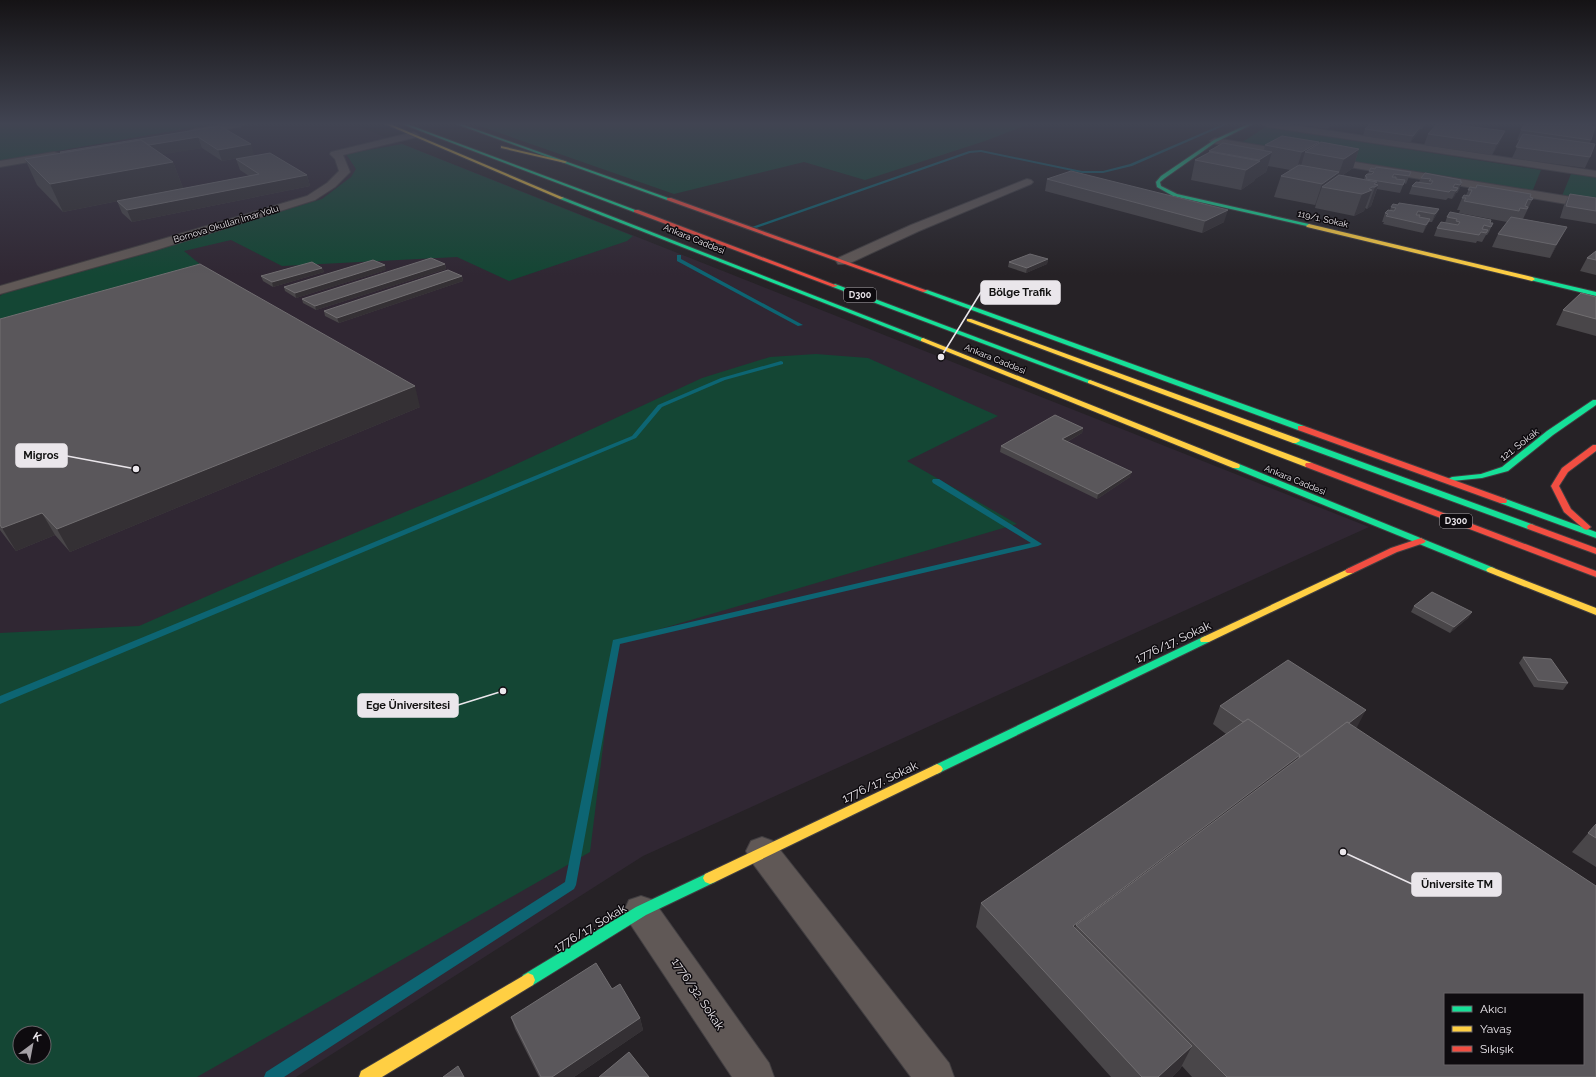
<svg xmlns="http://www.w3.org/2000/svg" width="1596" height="1077" viewBox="0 0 1596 1077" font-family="Raleway,sans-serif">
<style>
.built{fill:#302733;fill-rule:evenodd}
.green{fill:#144634;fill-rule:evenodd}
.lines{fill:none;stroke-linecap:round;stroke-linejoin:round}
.stream{fill:#0d6573;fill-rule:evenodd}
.street-casing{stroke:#413e41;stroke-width:2}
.fast-casing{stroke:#413e41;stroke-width:2}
.slow-casing{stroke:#413e41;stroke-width:2}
.jam-casing{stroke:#413e41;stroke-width:2}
.street{fill:#605856;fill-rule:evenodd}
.fast{fill:#16e098;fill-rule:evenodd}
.slow{fill:#ffcf43;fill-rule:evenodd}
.jam{fill:#f24e42;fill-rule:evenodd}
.wall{fill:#494649}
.shaded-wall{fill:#343034}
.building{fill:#5a575b;stroke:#716e71;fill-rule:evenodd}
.labels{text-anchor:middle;stroke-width:3;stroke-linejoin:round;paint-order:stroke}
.far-street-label{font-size:9px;fill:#eae6eb;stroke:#0e0b0f}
.shield{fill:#0e0b0f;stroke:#a8a4a9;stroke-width:1}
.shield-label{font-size:9px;font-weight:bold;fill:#eae6eb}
.street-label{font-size:10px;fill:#eae6eb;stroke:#0e0b0f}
.near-street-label{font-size:12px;fill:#eae6eb;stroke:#0e0b0f}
.leader{fill:none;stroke:#eae6eb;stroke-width:1.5}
.callout-dot{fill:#eae6eb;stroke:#0e0b0f;stroke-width:1.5}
.callout{fill:#eae6eb;stroke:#eae6eb;stroke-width:1.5}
.callout-label{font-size:11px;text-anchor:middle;font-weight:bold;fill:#111}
</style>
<rect width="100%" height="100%" fill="#262226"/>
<path class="built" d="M0 124H352L1369 527 643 856 296 1077H0ZM20 1033H44V1057H20Z"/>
<g class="green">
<polygon points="0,124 212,124 0,161"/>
<polygon points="474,124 1029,124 985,141 865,180 804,162 674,194"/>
<polygon points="1265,127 1541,170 1532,192 1241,143"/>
<polygon points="402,144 633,236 627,241 509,281 457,257 282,266 231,240 184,251 213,275 0,336 0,296 4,293 170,245 322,199 351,177 356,169 346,154"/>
<polygon points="1571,174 1596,177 1596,201 1562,196"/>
<path d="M816 354 868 358 998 416 907 461 1017 524 616 642 590 852 197 1077H0V633L139 626 276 566 484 479 702 378 770 357ZM20 1033H44V1057H20Z"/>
</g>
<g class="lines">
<g class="stream">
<polygon points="1223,124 1228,124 1132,166 1103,173 1082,173 981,152 970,153 756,228 752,227 969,151 981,150 1082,171 1103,171 1130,164"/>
<polygon points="677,255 681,255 681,259 803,325 798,326 677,261"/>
<polygon points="781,361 783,362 783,364 725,380 662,407 636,438 0,704 0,696 632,436 658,405 721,378"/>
<polygon points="933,479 939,479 1042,544 1038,546 620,644 576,885 574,889 284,1077 264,1077 266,1072 565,882 613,640 1031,543 933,483 932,481"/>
</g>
<defs>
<g id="street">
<polygon points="224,124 245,124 240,127 193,135 188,132 193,129"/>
<polygon points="1263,124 1286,124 1596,171 1596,177 1268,127"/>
<polygon points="414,132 419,135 417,137 343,155 350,172 335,187 315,200 156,250 0,294 0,286 146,244 307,196 327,183 339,171 335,159 330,154 331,152"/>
<polygon points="1215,138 1292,151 1297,154 1292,157 1212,143 1210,141"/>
<polygon points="54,152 58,153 59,155 58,157 0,167 0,161"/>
<polygon points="1324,157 1596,201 1596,209 1320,162 1319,160"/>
<polygon points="1027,179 1031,180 1033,182 1031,184 919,231 848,264 838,264 836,261 838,258 911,225"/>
<polygon points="762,837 773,841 949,1063 954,1077 911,1077 751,861 746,851 751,841"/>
<polygon points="641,896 653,900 769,1063 774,1077 732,1077 629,922 624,911 629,900"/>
</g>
<g id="fast">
<polygon points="402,124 407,124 638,211 634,212"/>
<polygon points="456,124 461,124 671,199 667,200"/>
<polygon points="1248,124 1253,124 1216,142 1165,178 1160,182 1161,186 1177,194 1309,224 1312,226 1311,227 1173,196 1157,187 1156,182 1161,176 1214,140"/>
<polygon points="562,197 925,339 926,340 921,341 560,199 560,198"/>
<polygon points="1532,277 1596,292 1596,296 1530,280 1529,279"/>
<polygon points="835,284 1092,381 1094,382 1092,383 1088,383 833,287 832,286"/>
<polygon points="923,290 927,290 1304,426 1305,428 1301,430 1298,430 923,292"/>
<polygon points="1593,400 1596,400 1596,405 1553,435 1508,471 1482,478 1452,481 1448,479 1452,477 1481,474 1502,467 1547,431"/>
<polygon points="1293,439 1299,439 1534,525 1535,527 1534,529 1528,529 1293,443 1292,441"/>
<polygon points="1233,464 1239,464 1494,568 1496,570 1494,572 1488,572 1233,468 1232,466"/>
<polygon points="1503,498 1596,532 1596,538 1500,503 1499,501 1500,499"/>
<polygon points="1205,636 1209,638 1210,640 1209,642 941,772 937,774 933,772 931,769 933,766"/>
<polygon points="710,872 715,874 717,878 715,882 646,915 533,985 528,987 523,985 521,980 523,975 636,907"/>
</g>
<g id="slow">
<polygon points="385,124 390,124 564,198 560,199"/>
<polygon points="501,146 565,161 567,162 565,163 501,148"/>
<polygon points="1309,224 1532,277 1535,279 1532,281 1307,227 1306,226"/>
<polygon points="967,319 971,319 1299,439 1300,441 1296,443 1293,443 967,321"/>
<polygon points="923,338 1239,464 1240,466 1239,468 1233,468 921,341 921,339"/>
<polygon points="1090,380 1312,463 1313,465 1312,467 1306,467 1088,383 1088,381"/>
<polygon points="1491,567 1596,608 1596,615 1488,572 1486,570 1488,568"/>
<polygon points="1350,568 1353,569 1355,571 1353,573 1209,642 1201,642 1200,640 1201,638"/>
<polygon points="937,764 941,766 943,769 941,772 715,882 710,884 705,882 703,878 705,874"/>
<polygon points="528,973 533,975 535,980 533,985 382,1077 359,1077 361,1071"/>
</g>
<g id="jam">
<polygon points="667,198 671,198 928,291 923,292 667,200"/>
<polygon points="634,210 638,210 838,286 833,287 634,212"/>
<polygon points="1298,426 1304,426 1506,499 1507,501 1506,503 1500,503 1298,430"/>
<polygon points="1593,445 1596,445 1596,451 1568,472 1559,486 1571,509 1591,527 1587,530 1584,529 1564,512 1551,486 1562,468"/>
<polygon points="1306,463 1312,463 1596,571 1596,577 1306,467 1305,465"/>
<polygon points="1531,524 1596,548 1596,554 1528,529 1527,527 1528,525"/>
<polygon points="1421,538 1426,541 1424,543 1397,552 1353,573 1347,573 1345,571 1347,569 1391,548"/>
</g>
</defs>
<use href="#street" class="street-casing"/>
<use href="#fast" class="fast-casing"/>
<use href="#slow" class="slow-casing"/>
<use href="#jam" class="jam-casing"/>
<use href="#street" class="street"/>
<use href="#fast" class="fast"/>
<use href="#slow" class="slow"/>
<use href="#jam" class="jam"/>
</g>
<g class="wall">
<polygon points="1296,124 1333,124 1328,129"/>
<polygon points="1370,124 1426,124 1422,129 1420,129 1418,133 1410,143 1363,136 1365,129"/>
<polygon points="220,126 254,155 222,161 202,148 162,154 173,162 183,188 63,212 37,185 25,159"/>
<polygon points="1591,126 1591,140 1590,143 1590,157 1585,168 1512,158 1520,141 1517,140 1521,130"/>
<polygon points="1428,134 1500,142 1492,155 1424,145"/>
<polygon points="1318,144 1359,149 1353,168 1343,175 1364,179 1365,176 1368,174 1369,171 1375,169 1411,172 1406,184 1404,183 1400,193 1377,189 1371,206 1367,209 1365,208 1364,211 1354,216 1315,208 1316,204 1315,205 1274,197 1281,176 1290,170 1268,166 1266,172 1255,179 1254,181 1241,190 1191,180 1195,160 1209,153 1209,151 1264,151 1265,145"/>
<polygon points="236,159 307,175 310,186 132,222 122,213 117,201 249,176 240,170"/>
<polygon points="1421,178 1461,182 1462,182 1459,190 1457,193 1456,193 1452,199 1448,198 1446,200 1409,194 1412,186 1419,182"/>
<polygon points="1047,179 1224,222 1202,233 1045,191"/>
<polygon points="1470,187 1533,198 1523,219 1567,227 1560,239 1550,258 1492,247 1498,234 1507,222 1459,213 1460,210 1457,210 1462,198 1466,195"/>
<polygon points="1570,194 1596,198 1596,224 1560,218 1564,205"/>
<polygon points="1391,207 1439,209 1435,217 1432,222 1429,222 1426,227 1423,233 1383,224 1384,222 1382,222 1385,213 1390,210"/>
<polygon points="1447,217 1493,223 1489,232 1487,235 1486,235 1482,242 1477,241 1476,243 1434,236 1437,228 1445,223"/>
<polygon points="1596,251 1596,275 1580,271 1587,258"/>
<polygon points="1048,259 1047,264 1026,273 1008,267 1009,262"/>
<polygon points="445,264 446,269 316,310 303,303 302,299"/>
<polygon points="322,268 324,272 273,287 263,281 261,276"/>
<polygon points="386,270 296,298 285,291 284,287"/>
<polygon points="462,276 463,281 339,323 325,316 324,311"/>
<polygon points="1596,297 1596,336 1556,325 1563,310"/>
<polygon points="0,319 420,407 70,552 55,535 16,551 0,530"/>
<polygon points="1083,428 1082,433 1067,442 1130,477 1097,499 1000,452 1001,446"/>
<polygon points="1414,606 1472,612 1468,618 1450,633 1411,612"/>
<polygon points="1523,657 1568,683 1563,690 1534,687 1519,663"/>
<polygon points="1220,706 1356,728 1596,1077 1192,1077 1182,1066 1180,1069 1172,1077 1111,1077 976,927 981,903 1226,734 1213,724"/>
<polygon points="1596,824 1596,867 1572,852"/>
<polygon points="511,1017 640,1018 643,1030 574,1077 539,1077 515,1029"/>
</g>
<g class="shaded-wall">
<polygon points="1330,124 1333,124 1328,129"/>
<polygon points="1424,124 1426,124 1422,129"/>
<polygon points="1421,126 1418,133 1410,143 1413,136"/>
<polygon points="1505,131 1500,142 1492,155 1497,144"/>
<polygon points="198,137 202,148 72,170 67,159"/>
<polygon points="1319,142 1315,154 1305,152 1300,169 1296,171 1302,152"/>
<polygon points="251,144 254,155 222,161 218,150"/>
<polygon points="1359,149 1353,168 1337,179 1344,159"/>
<polygon points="1272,152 1266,172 1255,179 1254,181 1241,190 1246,170 1259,162 1259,160"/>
<polygon points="173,162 183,188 63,212 50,184"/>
<polygon points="1339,172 1333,189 1322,187 1316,204 1315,205 1322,184"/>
<polygon points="307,175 310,186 132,222 127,210"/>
<polygon points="1377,182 1375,187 1378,185 1371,206 1367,209 1375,187 1374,184"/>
<polygon points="1462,182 1459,190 1457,193 1460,185"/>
<polygon points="1372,187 1370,190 1372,190 1364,211 1354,216 1362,194"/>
<polygon points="1458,188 1455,196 1452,199 1456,191"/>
<polygon points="1439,209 1435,217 1432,222 1435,214"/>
<polygon points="1228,210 1224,222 1202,233 1205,221"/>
<polygon points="1430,219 1423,233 1426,225"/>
<polygon points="1567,227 1560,239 1550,258 1556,245"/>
<polygon points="1048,259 1047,264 1026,273 1027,268"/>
<polygon points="445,264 446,269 316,310 315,306"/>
<polygon points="385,265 386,270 296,298 295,293"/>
<polygon points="322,268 324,272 273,287 272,282"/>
<polygon points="462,276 463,281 339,323 337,318"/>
<polygon points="415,386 420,407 70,552 57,529"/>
<polygon points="1083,428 1082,433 1061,445 1062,439"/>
<polygon points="1132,472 1130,477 1097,499 1098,494"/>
<polygon points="42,513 55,535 16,551 2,528"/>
<polygon points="1472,612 1468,618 1450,633 1454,627"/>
<polygon points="1366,710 1356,729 1076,925 1069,947 1073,926 1300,755"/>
<polygon points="640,1018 643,1030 574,1077 552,1077"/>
<polygon points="1192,1046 1180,1069 1172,1077 1158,1077"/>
</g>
<g class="building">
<polygon points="1370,124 1404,124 1421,126 1413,136 1365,129"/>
<polygon points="1437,124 1450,124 1505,131 1497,144 1428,134"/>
<polygon points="1524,124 1570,124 1595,127 1591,140 1521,130"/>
<polygon points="1570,124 1592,124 1591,126"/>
<polygon points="220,126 251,144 218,150 198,137 149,145 141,140 61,153 60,152"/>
<polygon points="1523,134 1595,144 1590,157 1516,147"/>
<polygon points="1282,136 1319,142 1302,152 1265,145"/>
<polygon points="141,140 173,162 50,184 25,159"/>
<polygon points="1321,142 1359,149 1344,159 1305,152"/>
<polygon points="1223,143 1272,152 1259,160 1209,151"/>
<polygon points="1210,152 1260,161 1246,170 1195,160"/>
<polygon points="270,153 307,175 127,210 117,201 259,174 236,159"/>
<polygon points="1299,165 1339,172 1322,184 1281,176"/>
<polygon points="1376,167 1411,172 1409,176 1394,174 1392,177 1396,177 1396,179 1405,180 1403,185 1366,179 1367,177 1365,176 1367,174 1372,174 1374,172 1369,171 1371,168 1375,169"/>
<polygon points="1071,171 1228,210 1205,221 1047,179"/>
<polygon points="1425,173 1461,180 1460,182 1462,182 1460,185 1455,184 1453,187 1458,188 1456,191 1451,190 1449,192 1412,186 1416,182 1431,184 1433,181 1429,181 1431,179 1421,178"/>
<polygon points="1339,175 1377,182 1374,184 1378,185 1375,187 1372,187 1369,189 1372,190 1362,194 1322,187"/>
<polygon points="1477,185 1531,194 1530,197 1533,198 1532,200 1528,199 1525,206 1528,207 1527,209 1520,208 1519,211 1464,201 1466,198 1462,198 1464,195 1469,196 1472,190 1468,190 1470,187 1476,188"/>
<polygon points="1570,194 1596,198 1596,211 1566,206"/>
<polygon points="1399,203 1439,209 1435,214 1418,211 1416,215 1420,215 1419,217 1430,219 1426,225 1386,216 1388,214 1385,213 1388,210 1394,211 1396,208 1391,207 1393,204 1398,205"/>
<polygon points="1450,212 1491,220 1490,223 1493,223 1491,227 1484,225 1482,229 1488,230 1486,233 1481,232 1479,235 1437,228 1441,222 1458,225 1460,222 1456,221 1457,219 1447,217"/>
<polygon points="1511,217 1567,227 1556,245 1498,234"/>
<polygon points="1596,251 1596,260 1587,258"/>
<polygon points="1030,254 1048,259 1027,268 1009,262"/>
<polygon points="431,258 445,264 315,306 302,299"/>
<polygon points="373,260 385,265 295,293 284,287"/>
<polygon points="312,262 322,268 272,282 261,276"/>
<polygon points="200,264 415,386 57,529 42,513 2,528 0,525 0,319"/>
<polygon points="448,270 462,276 337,318 324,311"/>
<polygon points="1581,293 1596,297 1596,319 1563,310"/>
<polygon points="1055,415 1083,428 1062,439 1132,472 1098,494 1001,446"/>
<polygon points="1432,592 1472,612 1454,627 1414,606"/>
<polygon points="1523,657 1551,659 1568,683 1538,680"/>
<polygon points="1288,660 1366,710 1349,723 1347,722 1299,758 1300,755 1248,719 1243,722 1220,706"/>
<polygon points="1248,719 1300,755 1073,926 1192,1046 1158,1077 1142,1077 981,903"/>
<path d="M1347 722 1596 886V1077H1227L1076 925ZM1445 994H1583V1064H1445Z"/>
<polygon points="1596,824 1596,838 1588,833"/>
<polygon points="596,963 612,989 620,984 640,1018 552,1077 541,1077 511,1017"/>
<polygon points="629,1052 649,1077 599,1077"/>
<polygon points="458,1066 464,1077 443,1077"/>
</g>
<linearGradient id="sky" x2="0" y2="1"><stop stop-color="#151315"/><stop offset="0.45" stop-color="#414452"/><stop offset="1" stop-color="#414452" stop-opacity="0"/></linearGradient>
<rect width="1596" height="275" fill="url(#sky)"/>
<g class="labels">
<g class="far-street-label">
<text transform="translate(1323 219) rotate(13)" y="3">119/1. Sokak</text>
<text transform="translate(226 224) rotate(-17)" y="3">Bornova Okulları İmar Yolu</text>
<text transform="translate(694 239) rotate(22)" y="3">Ankara Caddesi</text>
<text transform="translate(995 359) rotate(22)" y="3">Ankara Caddesi</text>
<text transform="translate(1295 480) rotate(22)" y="3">Ankara Caddesi</text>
</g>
<g class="shield">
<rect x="844" y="288" width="32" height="14" rx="3"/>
<rect x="1440" y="514" width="32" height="14" rx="3"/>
</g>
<g class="shield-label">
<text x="860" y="298">D300</text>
<text x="1456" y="524">D300</text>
</g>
<g class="street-label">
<text transform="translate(1519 444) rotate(-38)" y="4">121. Sokak</text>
</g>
<g class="near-street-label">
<text transform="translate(1173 642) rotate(-25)" y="4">1776/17. Sokak</text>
<text transform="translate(880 782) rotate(-25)" y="4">1776/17. Sokak</text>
<text transform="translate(590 928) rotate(-31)" y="4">1776/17. Sokak</text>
<text transform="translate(698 994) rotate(56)" y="4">1776/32. Sokak</text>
</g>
</g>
<path class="leader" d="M941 357L981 292M136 469L67 456M503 691L458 705M1343 852L1412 884"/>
<g class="callout-dot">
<circle cx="941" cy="357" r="4"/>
<circle cx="136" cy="469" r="4"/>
<circle cx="503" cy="691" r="4"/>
<circle cx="1343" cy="852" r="4"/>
</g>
<g class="callout">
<rect x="981" y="281" width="79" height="23" rx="4"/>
<rect x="16" y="444" width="51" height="23" rx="4"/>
<rect x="358" y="694" width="100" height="23" rx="4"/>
<rect x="1412" y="873" width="89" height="23" rx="4"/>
</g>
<g class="callout-label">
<text x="1020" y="296">Bölge Trafik</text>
<text x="41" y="459">Migros</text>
<text x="408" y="709">Ege Üniversitesi</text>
<text x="1457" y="888">Üniversite TM</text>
</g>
<rect x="1444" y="993" width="140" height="72" fill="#0e0b0f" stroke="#666367"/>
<rect x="1452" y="1006" width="20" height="6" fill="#16e098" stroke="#666367"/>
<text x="1480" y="1013" font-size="12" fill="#eae6eb">Akıcı</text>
<rect x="1452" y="1026" width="20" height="6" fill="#ffcf43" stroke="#666367"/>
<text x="1480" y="1033" font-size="12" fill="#eae6eb">Yavaş</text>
<rect x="1452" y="1046" width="20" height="6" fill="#f24e42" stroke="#666367"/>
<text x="1480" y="1053" font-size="12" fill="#eae6eb">Sıkışık</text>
<g transform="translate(32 1045) rotate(32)"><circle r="19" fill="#0e0b0f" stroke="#666367"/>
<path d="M0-3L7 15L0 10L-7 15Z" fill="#a5a1a6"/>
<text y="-6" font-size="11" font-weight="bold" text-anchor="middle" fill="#eae6eb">K</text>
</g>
</svg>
